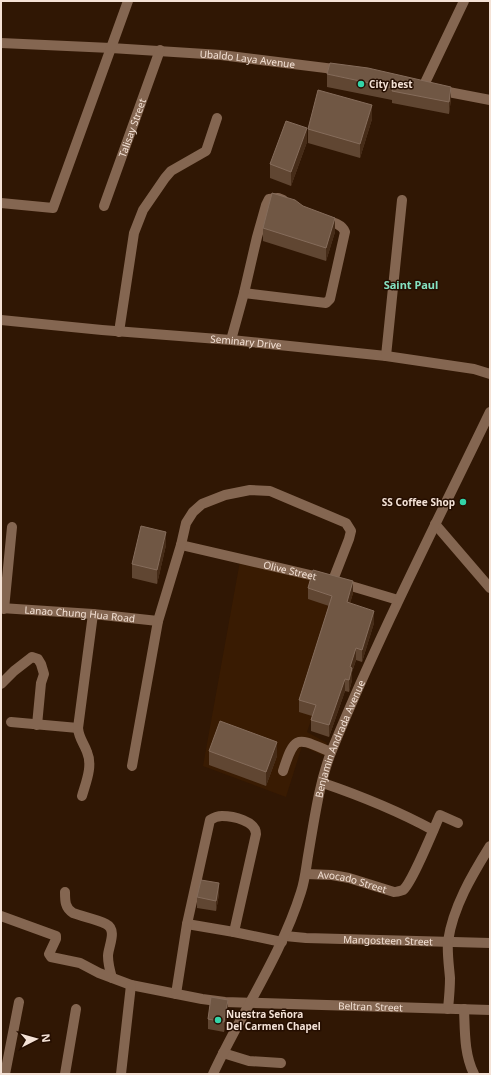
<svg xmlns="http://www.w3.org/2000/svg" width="491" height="1075" viewBox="0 0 491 1075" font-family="'Noto Sans',sans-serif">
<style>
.built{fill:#391b02}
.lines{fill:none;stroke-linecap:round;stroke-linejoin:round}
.minor{stroke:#846651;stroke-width:10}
.wall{fill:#604632}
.shaded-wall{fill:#462c18}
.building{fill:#705744;stroke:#856c5b}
.poi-dot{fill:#33d4a8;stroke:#250e00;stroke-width:1.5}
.labels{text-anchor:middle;stroke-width:3;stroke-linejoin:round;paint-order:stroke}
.street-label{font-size:10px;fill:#f4e2d6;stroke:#250e00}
.poi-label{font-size:10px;font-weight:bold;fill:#f4e2d6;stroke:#250e00;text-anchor:start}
.neighbourhood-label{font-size:11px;font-weight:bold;fill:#85e1c1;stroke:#250e00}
</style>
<rect width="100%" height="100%" fill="#301704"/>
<polygon class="built" points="240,561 354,592 307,732 327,743 324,756 302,746 286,797 203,766"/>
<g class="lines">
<g class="minor">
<path id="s1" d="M1 43 111 48 221 55 342 70"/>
<polyline points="423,87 464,1"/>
<polyline points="438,90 490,100"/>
<polyline points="1,203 53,208 128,1"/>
<path id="s2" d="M104 206 160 50"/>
<path d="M244 293 326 303 330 299 345 232C342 224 332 222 324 220"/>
<path id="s3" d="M1 320 102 330 231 340 386 356 474 369 490 374"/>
<polyline points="119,332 134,233 143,210 165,178 171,171 206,151 217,118"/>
<polyline points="231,340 244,293 257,237 266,205 269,199 278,198 283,200"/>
<polyline points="386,356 402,200"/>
<polyline points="435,524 490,588"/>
<path id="s4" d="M181 545 323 578"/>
<polyline points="341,583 398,600"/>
<path id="s5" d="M1 608 93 614 158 621"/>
<polyline points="4,609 12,527"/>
<polyline points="1,684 14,671 32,657 38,659 41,664 44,674 41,683 37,725"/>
<polyline points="11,722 78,728"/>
<polyline points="132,766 158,621 181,545 186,523 193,512 202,504 225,495 250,490 270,491 346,523 351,531 349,539 333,580"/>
<path d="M283 771C295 733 297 738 331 752"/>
<path d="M323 783C361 796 398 811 433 830"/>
<path d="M82 796C86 782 93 766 87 752 84 743 79 739 78 728L93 614"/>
<path id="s6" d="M306 874 332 875 349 878 394 892C397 892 400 891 403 890 412 883 434 828 440 815L458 823"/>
<path d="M65 892C65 901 65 908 73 913 84 917 96 919 106 924 118 930 108 947 108 956 108 964 110 971 112 978"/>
<path id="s7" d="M1 916 56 936V939L49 954 51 957 80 963 99 973 131 985 202 999 225 1002 490 1010"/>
<polyline points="187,924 234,932 282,942"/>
<path id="s8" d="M285 936 306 938 490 943"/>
<path d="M176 994 187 924 210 820C213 818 217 816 222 816 233 816 256 821 256 834L234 932"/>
<path d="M448 1009C449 999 450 988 450 978 449 966 447 953 448 941 453 907 472 875 490 846"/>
<path d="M464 1009C465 1031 464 1054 474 1074"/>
<polyline points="223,1053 249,1061 281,1063"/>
<polyline points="5,1074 19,1002"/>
<polyline points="65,1074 76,1009"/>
<polyline points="121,1074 131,985"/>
<path id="s9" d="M213 1074C241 1013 281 956 301 892 305 880 306 868 308 856 314 822 319 782 332 750 379 635 436 524 490 412"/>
</g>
</g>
<g class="wall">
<polygon points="327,74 451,99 449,114 392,103 392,100 327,87"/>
<polygon points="372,119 360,158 308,143 308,129"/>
<polygon points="307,142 291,186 270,178 270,164"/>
<polygon points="263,228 335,232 326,261 263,241"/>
<polygon points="166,545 157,584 132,578 132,564"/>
<polygon points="308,588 353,593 350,603 374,623 362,662 356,660 352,672 352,680 349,692 345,691 329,737 311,731 311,720 312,716 299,712 299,700 329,606 308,599"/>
<polygon points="209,751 277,756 266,786 209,765"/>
<polygon points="219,894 216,911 197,908 197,897"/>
<polygon points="228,1010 224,1032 208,1029 208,1019"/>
</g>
<g class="shaded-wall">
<polygon points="451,87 451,99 449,114 449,102"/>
<polygon points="372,105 372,119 360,158 360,144"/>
<polygon points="307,128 307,142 291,186 291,172"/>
<polygon points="335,218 335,232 326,261 326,248"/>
<polygon points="166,532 166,545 157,584 157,570"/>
<polygon points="353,581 353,593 347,614 347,602"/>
<polygon points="374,611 374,623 362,662 362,650"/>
<polygon points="356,648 356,660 352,672 352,680 349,692 349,680 350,667"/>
<polygon points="345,679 345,691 329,737 329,725"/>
<polygon points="277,742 277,756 266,786 266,772"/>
<polygon points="219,883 219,894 216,911 216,901"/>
<polygon points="228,1000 228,1010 224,1032 224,1022"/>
</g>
<g class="building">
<polygon points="330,63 368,68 451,87 449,102 392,91 393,88 327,74"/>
<polygon points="318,90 372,105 360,144 308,129"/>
<polygon points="286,121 307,128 291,172 270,164"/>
<polygon points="272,193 295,200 303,206 335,218 326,248 263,228"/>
<polygon points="141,526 166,532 157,570 132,564"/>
<polygon points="313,570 353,581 347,602 374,611 362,650 356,648 350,667 352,668 349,680 345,679 329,725 311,720 316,705 299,700 332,596 308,588"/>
<polygon points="220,721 277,742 266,772 209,751"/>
<polygon points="201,880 219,883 216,901 197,897"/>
<polygon points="211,997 228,1000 224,1022 208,1019"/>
</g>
<g class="poi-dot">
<circle cx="361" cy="84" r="4"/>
<circle cx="463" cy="502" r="4"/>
<circle cx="218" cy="1020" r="4"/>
</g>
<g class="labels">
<g class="street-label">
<text dy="4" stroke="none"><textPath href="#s1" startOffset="247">Ubaldo Laya Avenue</textPath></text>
<text dy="4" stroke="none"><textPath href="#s2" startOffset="83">Talisay Street</textPath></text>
<text dy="4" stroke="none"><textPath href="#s3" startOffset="246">Seminary Drive</textPath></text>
<text dy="4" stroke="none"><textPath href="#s4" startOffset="112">Olive Street</textPath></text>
<text dy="4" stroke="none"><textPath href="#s5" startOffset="79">Lanao Chung Hua Road</textPath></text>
<text dy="4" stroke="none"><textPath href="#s9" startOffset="361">Benjamin Andrada Avenue</textPath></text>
<text dy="4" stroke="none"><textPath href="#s6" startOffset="47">Avocado Street</textPath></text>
<text dy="4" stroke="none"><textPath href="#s8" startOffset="103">Mangosteen Street</textPath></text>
<text dy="4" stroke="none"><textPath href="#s7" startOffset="408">Beltran Street</textPath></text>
</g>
<g class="poi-label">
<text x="369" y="88">City best</text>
<text x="455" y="506" text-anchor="end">SS Coffee Shop</text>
<text x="226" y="1018">Nuestra Señora<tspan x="226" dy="12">Del Carmen Chapel</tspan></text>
</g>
<g class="neighbourhood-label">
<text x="411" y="289">Saint Paul</text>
</g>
</g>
<rect width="491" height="1075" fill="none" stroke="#f4e2d6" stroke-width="4"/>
<g transform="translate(36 1039) rotate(84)" stroke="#250e00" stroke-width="3" paint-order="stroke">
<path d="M0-3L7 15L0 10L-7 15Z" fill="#f4e2d6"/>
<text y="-6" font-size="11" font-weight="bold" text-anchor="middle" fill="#f4e2d6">N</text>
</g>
</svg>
